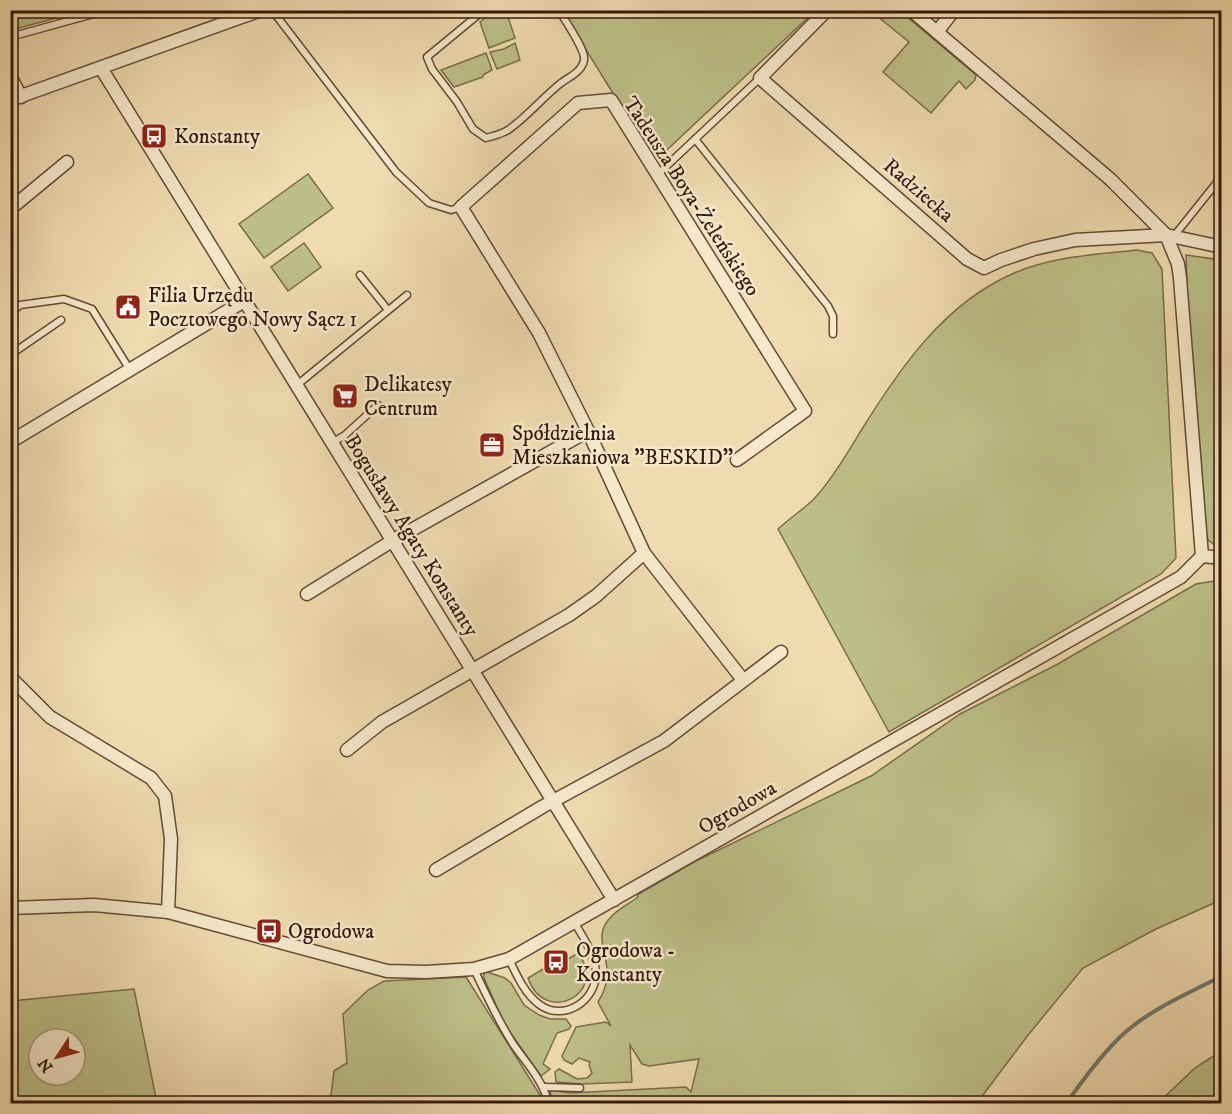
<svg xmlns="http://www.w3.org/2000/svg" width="1232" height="1114" viewBox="0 0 1232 1114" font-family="'IM FELL DW Pica',serif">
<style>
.green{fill:#bdbf88;stroke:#7a6c4a;stroke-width:1.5;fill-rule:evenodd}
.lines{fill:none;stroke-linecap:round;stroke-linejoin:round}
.stream{stroke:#72796f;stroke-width:4}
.service-casing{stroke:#644936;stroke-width:9}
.minor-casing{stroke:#644936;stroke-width:15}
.service{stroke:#f5e8cb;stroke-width:6}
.minor{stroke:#f5e8cb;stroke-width:12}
.labels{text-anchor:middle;stroke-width:5;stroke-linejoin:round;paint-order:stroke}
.poi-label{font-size:21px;fill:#36180d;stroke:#f5e8cb;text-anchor:start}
.street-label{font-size:21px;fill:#36180d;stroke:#f5e8cb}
</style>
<rect width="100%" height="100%" fill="#efdbaf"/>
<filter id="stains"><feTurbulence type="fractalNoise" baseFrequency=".00333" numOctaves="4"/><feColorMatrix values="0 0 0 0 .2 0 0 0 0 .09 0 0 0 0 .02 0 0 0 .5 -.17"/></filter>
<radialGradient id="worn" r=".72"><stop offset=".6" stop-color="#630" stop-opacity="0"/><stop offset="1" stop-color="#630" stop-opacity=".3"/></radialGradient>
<g class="green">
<polygon points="11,10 83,10 83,11 11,30"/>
<polygon points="774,10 782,17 787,11 791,15 794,11 815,11 655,161 562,11"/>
<polygon points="494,11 506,11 515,38 489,48 480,22"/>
<polygon points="871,11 900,11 976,75 975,80 966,89 959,81 931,113 883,72 909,42"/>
<polygon points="515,43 520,60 497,69 490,52 504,49"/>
<polygon points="486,53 492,70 483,75 483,77 454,87 441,70"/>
<polygon points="308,174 333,208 264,258 239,224"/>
<polygon points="304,243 321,267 288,291 271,267"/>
<path d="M1137 250 1152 253 1162 269 1176 558 1161 574 889 732 778 529C789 519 802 510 813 500 831 481 848 452 862 429 900 368 944 304 1012 274 1051 256 1095 255 1137 250Z"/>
<polygon points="1186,255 1221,260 1221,549 1208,540 1205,530 1188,312"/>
<path d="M1221 580V900L1156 929 1083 968 1029 1034 977 1103 552 1104 550 1090 570 1093 686 1087 691 1092 699 1059 649 1066 642 1064 630 1045 632 1082 582 1084 556 1082 555 1072 559 1069 577 1079 587 1078 592 1073 589 1065 590 1062 579 1058 572 1064 564 1060 562 1056 576 1027 606 1022 611 1026 598 1002C603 994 607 985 607 975 609 955 592 935 611 917 618 909 629 904 638 897L637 895 694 862 871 776 960 714 1056 665 1196 584Z"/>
<path d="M578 953C609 993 545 1027 528 978L553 963 555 967Z"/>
<polygon points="484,971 505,978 511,983 524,1005 539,1015 550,1019 566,1019 571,1026 569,1029 557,1033 543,1064 550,1069 541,1076 505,1025 484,978"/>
<polygon points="466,977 545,1103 330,1103 334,1071 347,1063 343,1014 368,990 384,981"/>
<path d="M134 989 157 1103H11V1001ZM39 1039H75V1075H39Z"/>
<polygon points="1221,1051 1221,1103 1158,1103 1195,1068"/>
</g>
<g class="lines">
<path class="stream" d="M1066 1104C1082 1081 1099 1058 1118 1039 1146 1011 1187 994 1222 976"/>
<defs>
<g id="service">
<polyline points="272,10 396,172 429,203 451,210 461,207"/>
<path d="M484 10 427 57 432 69 457 102 473 129 486 138C493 136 502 134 508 130 528 116 542 98 561 83 569 77 582 72 584 60 586 50 565 21 559 10"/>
<polyline points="10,37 108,10"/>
<polyline points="695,139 828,306 833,316 833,334"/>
<polyline points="658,174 760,78"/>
<polyline points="1174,236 1222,176"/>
<polyline points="360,275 388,310"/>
<polyline points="10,314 20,305 64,299 92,309 130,370"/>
<polyline points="10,355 61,320"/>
<polyline points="297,385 407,295"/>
<polyline points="332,443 345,435 378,405"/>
<path d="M509 959C517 976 525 994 540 1005 564 1022 596 1001 596 973 595 955 584 938 574 922"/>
<path d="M474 969C486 995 498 1020 513 1044 527 1064 542 1079 549 1104"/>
<polyline points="544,1087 580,1088"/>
</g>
<g id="minor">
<polyline points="827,10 760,78 967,259 984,268 1001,260 1034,249 1075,240 1166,235 1222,247"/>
<polyline points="911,10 1110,179 1166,235 1178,264 1180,278 1202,556"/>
<polyline points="937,32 954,10"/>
<polyline points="101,68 614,900"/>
<polyline points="10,76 21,97"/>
<polyline points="10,100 261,10"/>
<polyline points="10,199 15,205 67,162"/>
<polyline points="10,442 244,301"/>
<polyline points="737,460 805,411 611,100 578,103 461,207 539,333 588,431 644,553 743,680"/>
<polyline points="1202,556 1222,558"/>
<polyline points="307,594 392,541 588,431"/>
<polyline points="10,677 50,717 151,778 165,796 171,839 168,912"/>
<polyline points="347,750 382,722 569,615 596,596 644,553"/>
<polyline points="436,870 542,807 664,741 781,652"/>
<polyline points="10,908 94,905 168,912 387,971 426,972 474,969 509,959 1181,577 1202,556"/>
</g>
</defs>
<use href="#service" class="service-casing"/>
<use href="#minor" class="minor-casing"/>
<use href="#service" class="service"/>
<use href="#minor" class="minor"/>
</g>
<defs>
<symbol id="bus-square" viewBox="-11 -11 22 22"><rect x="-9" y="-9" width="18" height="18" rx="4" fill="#8f2418" stroke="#f5e8cb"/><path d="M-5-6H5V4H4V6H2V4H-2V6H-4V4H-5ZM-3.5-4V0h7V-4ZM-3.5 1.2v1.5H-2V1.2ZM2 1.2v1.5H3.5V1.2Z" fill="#fff"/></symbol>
<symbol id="civic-square" viewBox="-11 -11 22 22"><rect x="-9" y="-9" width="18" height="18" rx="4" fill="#8f2418" stroke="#f5e8cb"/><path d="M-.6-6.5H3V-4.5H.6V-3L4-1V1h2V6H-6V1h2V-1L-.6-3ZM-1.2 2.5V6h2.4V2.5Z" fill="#fff"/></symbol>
<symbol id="supermarket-square" viewBox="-11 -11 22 22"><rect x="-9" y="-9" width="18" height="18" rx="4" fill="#8f2418" stroke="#f5e8cb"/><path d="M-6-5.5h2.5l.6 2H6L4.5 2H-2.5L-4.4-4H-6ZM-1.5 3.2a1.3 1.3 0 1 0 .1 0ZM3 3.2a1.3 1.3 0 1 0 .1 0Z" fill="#fff"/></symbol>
<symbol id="office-square" viewBox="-11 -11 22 22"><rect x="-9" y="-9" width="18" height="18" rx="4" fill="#8f2418" stroke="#f5e8cb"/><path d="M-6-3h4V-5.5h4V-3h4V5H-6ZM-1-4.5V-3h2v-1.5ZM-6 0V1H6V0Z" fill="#fff"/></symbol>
</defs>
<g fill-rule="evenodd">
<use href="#bus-square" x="139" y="121" width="30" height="30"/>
<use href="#civic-square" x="113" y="292" width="30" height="30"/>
<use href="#supermarket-square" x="330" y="381" width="30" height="30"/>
<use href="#office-square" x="477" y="430" width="30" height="30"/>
<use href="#bus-square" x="254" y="916" width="30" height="30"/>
<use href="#bus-square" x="541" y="947" width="30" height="30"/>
</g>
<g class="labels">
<g class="poi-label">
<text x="174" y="143">Konstanty</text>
<text x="148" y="302">Filia Urzędu<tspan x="148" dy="24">Pocztowego Nowy Sącz 1</tspan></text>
<text x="364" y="391">Delikatesy<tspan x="364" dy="24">Centrum</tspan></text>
<text x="512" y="440">Spółdzielnia<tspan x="512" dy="24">Mieszkaniowa "BESKID"</tspan></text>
<text x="288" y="938">Ogrodowa</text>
<text x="576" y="957">Ogrodowa -<tspan x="576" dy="24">Konstanty</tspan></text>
</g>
<g class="street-label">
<text transform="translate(919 190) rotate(41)" y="7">Radziecka</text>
<text transform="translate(692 196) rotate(57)" y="7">Tadeusza Boya-Żeleńskiego</text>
<text transform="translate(412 535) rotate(58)" y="7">Bogusławy Agaty Konstanty</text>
<text transform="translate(737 807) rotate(-30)" y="7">Ogrodowa</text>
</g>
</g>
<rect width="1232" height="1114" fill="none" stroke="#efdbaf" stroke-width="36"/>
<rect x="12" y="12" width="1208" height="1090" fill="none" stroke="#36180d" stroke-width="3"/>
<rect x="18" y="18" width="1196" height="1078" fill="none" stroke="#36180d" stroke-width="1.5"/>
<g transform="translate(57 1057) rotate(234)"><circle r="28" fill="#f5e8cb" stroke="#a9957f" stroke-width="1.5"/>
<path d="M0-4.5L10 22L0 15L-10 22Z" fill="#8f2418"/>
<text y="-9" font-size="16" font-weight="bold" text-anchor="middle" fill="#36180d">N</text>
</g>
<rect width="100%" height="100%" filter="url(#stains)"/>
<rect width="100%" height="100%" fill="url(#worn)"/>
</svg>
